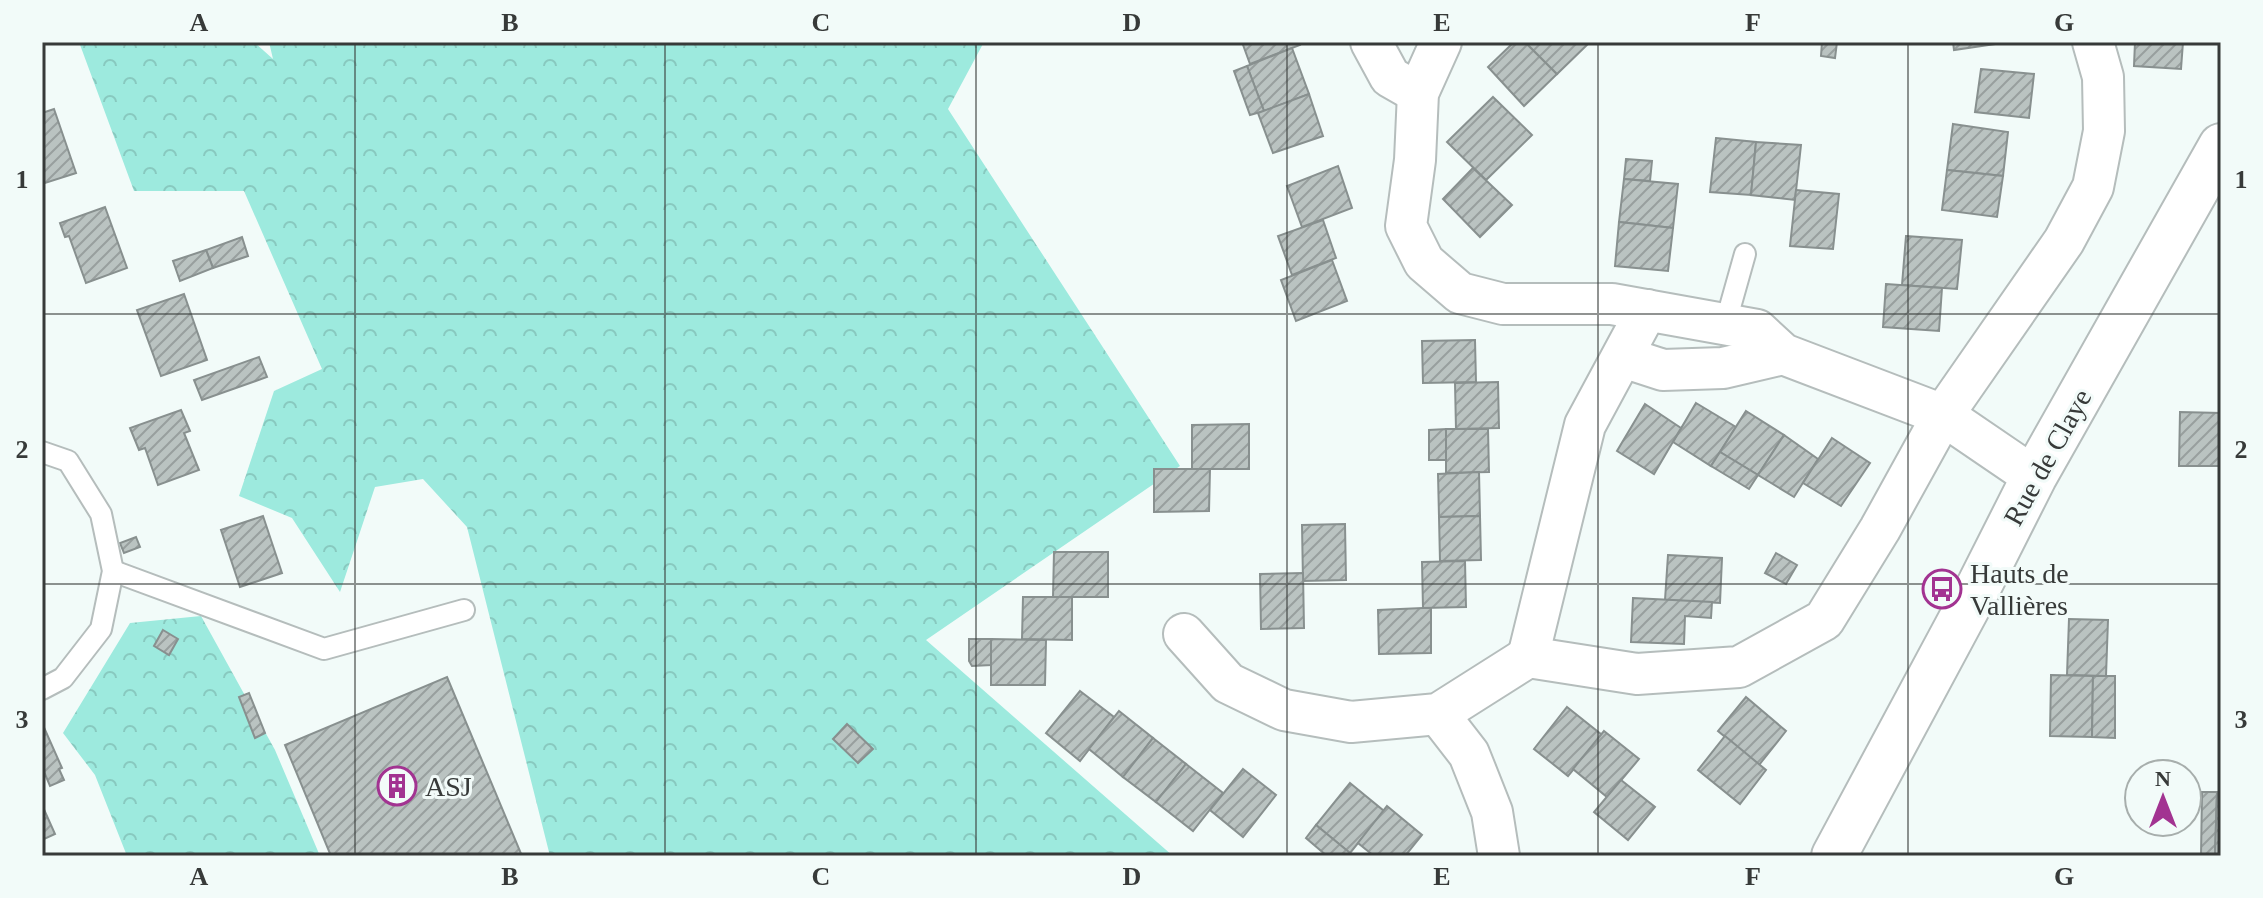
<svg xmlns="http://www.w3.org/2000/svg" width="2263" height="898" viewBox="0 0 2263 898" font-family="'Times New Roman',serif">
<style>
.forest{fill:url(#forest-crowns)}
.building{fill:url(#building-hatch);stroke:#88908f;stroke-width:2}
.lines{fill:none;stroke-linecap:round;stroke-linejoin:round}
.service-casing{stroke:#b5bdbc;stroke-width:24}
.minor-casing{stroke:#b5bdbc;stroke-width:44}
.tertiary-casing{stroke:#b5bdbc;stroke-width:48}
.service{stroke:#fff;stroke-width:20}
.minor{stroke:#fff;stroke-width:40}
.tertiary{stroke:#fff;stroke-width:44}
.grid{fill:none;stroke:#373a39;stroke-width:2;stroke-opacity:0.55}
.labels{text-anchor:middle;stroke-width:6;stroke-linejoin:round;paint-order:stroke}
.street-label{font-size:28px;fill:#373a39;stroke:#f2fbf9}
.poi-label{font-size:28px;fill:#373a39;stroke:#f2fbf9;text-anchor:start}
.neatline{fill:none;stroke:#373a39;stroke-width:3}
.grid-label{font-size:26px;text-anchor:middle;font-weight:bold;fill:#373a39}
</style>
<defs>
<pattern id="forest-crowns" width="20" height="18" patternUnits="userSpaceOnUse" patternTransform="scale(2)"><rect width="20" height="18" fill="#9deade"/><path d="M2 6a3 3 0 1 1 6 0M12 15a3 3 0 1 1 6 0" fill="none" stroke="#88c9bf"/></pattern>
<pattern id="building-hatch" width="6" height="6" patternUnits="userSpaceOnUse" patternTransform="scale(2)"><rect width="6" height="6" fill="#bac3c1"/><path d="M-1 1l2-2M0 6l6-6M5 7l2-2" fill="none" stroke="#989f9e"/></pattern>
</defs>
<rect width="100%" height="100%" fill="#f2fbf9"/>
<g class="forest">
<polygon points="79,42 254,42 273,59 269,42 984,42 948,109 1180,466 926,640 1173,856 550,856 467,527 423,479 375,487 340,592 292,518 239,496 274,391 322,369 244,191 134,191"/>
<polygon points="201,616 275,750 320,856 127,856 95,775 63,733 130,623"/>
</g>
<g class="building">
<polygon points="1242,42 1299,42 1300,45 1250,64"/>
<polygon points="1514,42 1525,42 1557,74 1524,106 1488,67"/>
<polygon points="1525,42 1587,42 1589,43 1557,74"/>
<polygon points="1822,42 1837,42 1835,58 1821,56"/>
<polygon points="1953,42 2009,42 1954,50"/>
<polygon points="2135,42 2183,42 2181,69 2134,66"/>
<polygon points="1292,48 1309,94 1264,111 1247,66"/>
<polygon points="1247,66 1264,111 1250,115 1234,71"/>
<polygon points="1981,69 2034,74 2029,118 1975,112"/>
<polygon points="1309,94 1323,136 1273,153 1258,113"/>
<polygon points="1493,97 1532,135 1486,180 1447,142"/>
<polygon points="54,109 76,173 42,184 42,113"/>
<polygon points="1953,124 2008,132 2003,176 1947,170"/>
<polygon points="1716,138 1756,142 1751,195 1710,192"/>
<polygon points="1756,142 1801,145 1795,200 1751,195"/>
<polygon points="1626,159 1652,161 1650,181 1624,179"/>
<polygon points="1338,166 1352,208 1302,227 1287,186"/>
<polygon points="1473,168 1512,205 1480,237 1443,199"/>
<polygon points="1947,170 2003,176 1997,217 1942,210"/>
<polygon points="1624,179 1678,184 1673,228 1619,222"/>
<polygon points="1796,190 1839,194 1833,249 1790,246"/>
<polygon points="105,207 127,268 86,283 69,236 65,237 60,223"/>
<polygon points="1323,220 1336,258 1292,275 1278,236"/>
<polygon points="1619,222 1673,228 1668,271 1615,266"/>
<polygon points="1906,236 1962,240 1957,289 1902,285"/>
<polygon points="242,237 248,256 213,268 206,250"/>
<polygon points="206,250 213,268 180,281 173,261"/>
<polygon points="1332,260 1347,301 1296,321 1281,280"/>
<polygon points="1886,284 1942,288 1939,331 1883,327"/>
<polygon points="184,294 207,360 161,376 137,310"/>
<polygon points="1475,340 1476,382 1423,383 1422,341"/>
<polygon points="259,357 267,377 202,400 194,380"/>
<polygon points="1498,382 1499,428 1456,429 1455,383"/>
<polygon points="1696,403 1736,427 1711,466 1673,442"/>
<polygon points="1645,404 1681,428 1654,474 1617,451"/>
<polygon points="181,410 190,431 184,433 199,470 158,485 145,448 139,450 130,428"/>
<polygon points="1746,411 1784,435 1758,475 1720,452"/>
<polygon points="2180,412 2221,413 2221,466 2179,466"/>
<polygon points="1249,424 1249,469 1192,469 1192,425"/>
<polygon points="1446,429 1446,460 1429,460 1429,430"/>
<polygon points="1446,429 1488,429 1489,472 1446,473"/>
<polygon points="1784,435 1818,459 1794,497 1758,475"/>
<polygon points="1832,438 1870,463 1841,506 1803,483"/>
<polygon points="1720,452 1758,475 1749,489 1711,466"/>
<polygon points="1154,469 1210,469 1209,511 1154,512"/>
<polygon points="1479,472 1480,516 1439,517 1438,474"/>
<polygon points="263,516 282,573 240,587 221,530"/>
<polygon points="1480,516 1481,560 1440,561 1439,517"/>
<polygon points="1345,524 1346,580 1303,581 1302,525"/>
<polygon points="136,537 140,547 124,553 120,543"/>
<polygon points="1054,552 1108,552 1108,597 1053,597"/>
<polygon points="1776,553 1797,565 1786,584 1765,573"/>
<polygon points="1668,555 1722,558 1720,603 1665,600"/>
<polygon points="1465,561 1466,607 1423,608 1422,562"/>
<polygon points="1303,573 1304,628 1261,629 1260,574"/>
<polygon points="1023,597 1072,597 1072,640 1022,639"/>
<polygon points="1633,598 1712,602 1711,618 1685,616 1684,644 1631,642"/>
<polygon points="1423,608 1431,608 1431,653 1379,654 1378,610"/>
<polygon points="2069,619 2108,620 2106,676 2067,675"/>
<polygon points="163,630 178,639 169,655 154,646"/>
<polygon points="969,639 991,639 991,665 972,666 969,661"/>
<polygon points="991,639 1046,640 1045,685 991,685"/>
<polygon points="2051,675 2093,676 2092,737 2050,736"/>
<polygon points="2093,676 2115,676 2115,738 2092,737"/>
<polygon points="447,677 522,856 331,856 285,745"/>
<polygon points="1080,691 1114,717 1080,761 1046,733"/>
<polygon points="249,693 265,733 255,738 239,697"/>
<polygon points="1746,697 1786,731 1759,765 1718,731"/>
<polygon points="1567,707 1602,735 1568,776 1534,749"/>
<polygon points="1119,711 1153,738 1123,777 1089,749"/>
<polygon points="42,723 62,768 59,769 64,780 50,786 42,767"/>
<polygon points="847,724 873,749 858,763 833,739"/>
<polygon points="1604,731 1639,759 1607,797 1573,769"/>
<polygon points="1725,736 1766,770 1740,804 1698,770"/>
<polygon points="1153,738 1186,764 1156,802 1123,777"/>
<polygon points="1186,764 1223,793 1193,831 1156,802"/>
<polygon points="1243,769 1276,795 1243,837 1210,810"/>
<polygon points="1621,780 1655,807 1628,840 1594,812"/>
<polygon points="1350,783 1384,811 1350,853 1316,825"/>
<polygon points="2202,792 2217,792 2215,856 2201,856"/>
<polygon points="2217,792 2221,792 2221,856 2215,856"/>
<polygon points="42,805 55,834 42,840"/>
<polygon points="1387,806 1422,835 1405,856 1374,856 1358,843"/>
<polygon points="1316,825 1350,853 1347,856 1327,856 1306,838"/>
</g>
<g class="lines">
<defs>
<g id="service">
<polyline points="1725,325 1745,254"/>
<polyline points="42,452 68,461 101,514 113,571 101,629 63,678 42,689"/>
<polyline points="113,571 324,649 464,610"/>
</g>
<g id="minor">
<polyline points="1371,42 1390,77 1418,93"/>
<polyline points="1441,42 1418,93 1415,160 1406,226 1424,262 1460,293 1503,304 1612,304 1757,330 1783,354 1943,415 2034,477"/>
<polyline points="1623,357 1663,370 1723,368 1783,354"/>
<polyline points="1184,634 1228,683 1284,710 1351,722 1438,714 1528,657"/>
<polyline points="1528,657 1637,674 1739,667 1824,620 1880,529 1943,415 2064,241 2093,187 2104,131 2103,77 2093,42"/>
<polyline points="1528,657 1585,425 1647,310"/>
<polyline points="1438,714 1469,754 1492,812 1499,856"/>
</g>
<polyline id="tertiary" points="1834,856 1980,584 2034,477 2221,146"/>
</defs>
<use href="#service" class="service-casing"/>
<use href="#minor" class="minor-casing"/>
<use href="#tertiary" class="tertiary-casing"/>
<use href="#service" class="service"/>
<use href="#minor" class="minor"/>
<use href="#tertiary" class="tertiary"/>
</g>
<path class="grid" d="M355 42V856M665 42V856M976 42V856M1287 42V856M1598 42V856M1908 42V856M42 314H2221M42 584H2221"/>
<defs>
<symbol id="bus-ring" viewBox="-11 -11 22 22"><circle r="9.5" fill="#f2fbf9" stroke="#a23391" stroke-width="1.5"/><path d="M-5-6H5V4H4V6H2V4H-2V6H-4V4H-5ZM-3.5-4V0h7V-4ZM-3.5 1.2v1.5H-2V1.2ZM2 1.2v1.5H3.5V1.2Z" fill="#a23391"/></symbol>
<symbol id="building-ring" viewBox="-11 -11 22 22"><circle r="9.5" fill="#f2fbf9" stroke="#a23391" stroke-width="1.5"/><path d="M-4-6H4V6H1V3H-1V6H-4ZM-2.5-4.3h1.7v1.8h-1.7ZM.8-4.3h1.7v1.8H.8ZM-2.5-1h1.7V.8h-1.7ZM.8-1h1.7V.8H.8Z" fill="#a23391"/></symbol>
</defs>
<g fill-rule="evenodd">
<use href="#bus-ring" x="1920" y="567" width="44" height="44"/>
<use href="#building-ring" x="375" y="764" width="44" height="44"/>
</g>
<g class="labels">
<g class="street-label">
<text transform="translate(2047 457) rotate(-61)" y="10">Rue de Claye</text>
</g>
<g class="poi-label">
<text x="1970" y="583">Hauts de<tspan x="1970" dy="32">Vallières</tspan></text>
<text x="425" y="796">ASJ</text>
</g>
</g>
<rect width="2263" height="898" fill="none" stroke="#f2fbf9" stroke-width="88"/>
<g transform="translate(2163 798)"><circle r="38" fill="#f2fbf9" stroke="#a7aeac" stroke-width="2"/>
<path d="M0-6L14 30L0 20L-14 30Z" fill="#a23391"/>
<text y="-12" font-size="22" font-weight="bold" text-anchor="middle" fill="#373a39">N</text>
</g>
<rect x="44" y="44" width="2175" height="810" class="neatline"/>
<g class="grid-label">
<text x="199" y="31">A</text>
<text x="510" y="31">B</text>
<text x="821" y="31">C</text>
<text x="1132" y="31">D</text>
<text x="1442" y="31">E</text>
<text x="1753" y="31">F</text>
<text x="2064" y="31">G</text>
<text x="22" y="188">1</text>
<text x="2241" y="188">1</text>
<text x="22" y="458">2</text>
<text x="2241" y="458">2</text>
<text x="22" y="728">3</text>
<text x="2241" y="728">3</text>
<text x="199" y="885">A</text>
<text x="510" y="885">B</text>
<text x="821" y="885">C</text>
<text x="1132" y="885">D</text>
<text x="1442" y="885">E</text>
<text x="1753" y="885">F</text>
<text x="2064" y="885">G</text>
</g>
</svg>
